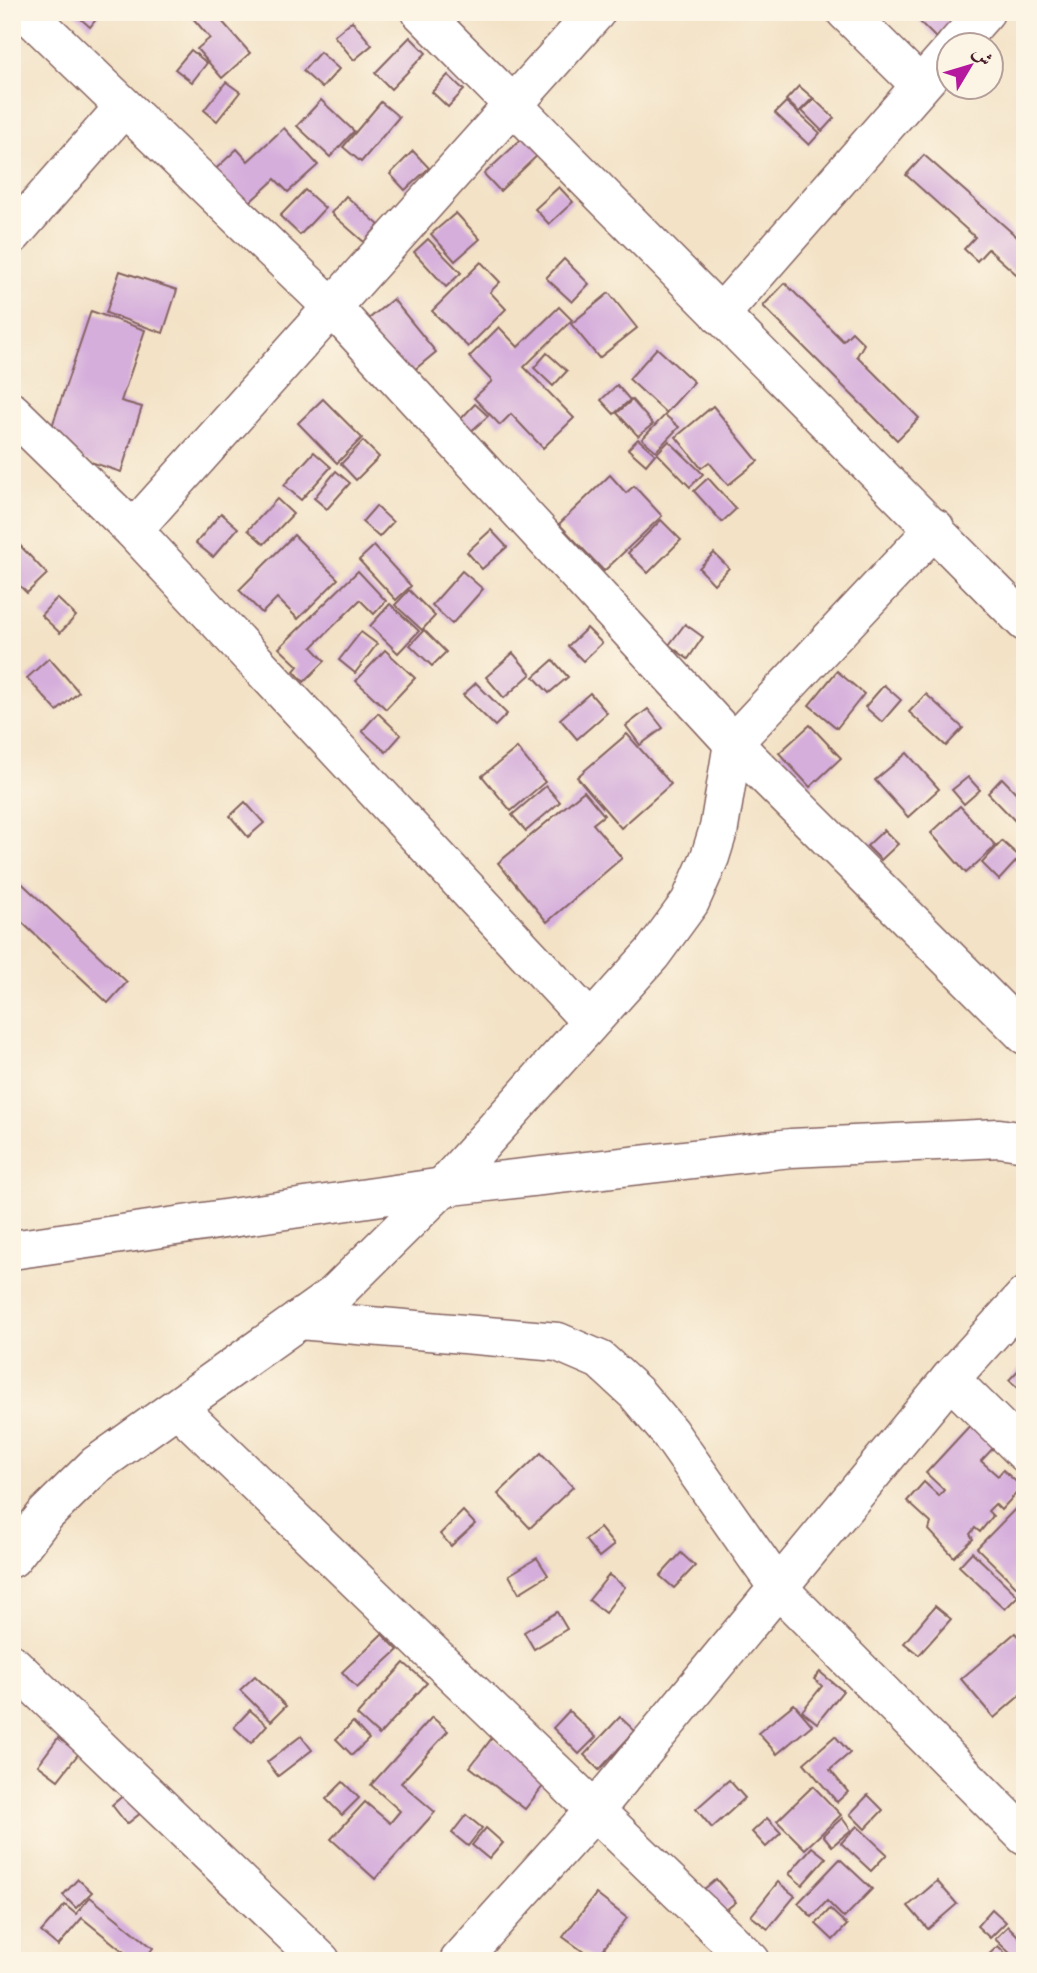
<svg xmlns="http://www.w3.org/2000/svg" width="1037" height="1973" viewBox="0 0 1037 1973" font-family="Cardo,Amiri,serif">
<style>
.building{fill:#d5aedc}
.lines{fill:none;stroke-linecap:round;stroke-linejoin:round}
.minor-casing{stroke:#856361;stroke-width:41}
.minor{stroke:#fff;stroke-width:38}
</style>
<rect width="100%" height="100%" fill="#fcf5e5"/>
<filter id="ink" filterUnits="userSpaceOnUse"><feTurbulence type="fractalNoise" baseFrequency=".0143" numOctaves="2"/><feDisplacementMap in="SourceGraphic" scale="14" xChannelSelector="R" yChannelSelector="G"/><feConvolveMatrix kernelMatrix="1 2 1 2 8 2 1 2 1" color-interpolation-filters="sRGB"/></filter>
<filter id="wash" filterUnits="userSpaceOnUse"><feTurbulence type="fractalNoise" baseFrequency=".00686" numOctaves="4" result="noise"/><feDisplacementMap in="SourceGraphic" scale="28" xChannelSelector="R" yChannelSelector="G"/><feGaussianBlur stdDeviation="1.57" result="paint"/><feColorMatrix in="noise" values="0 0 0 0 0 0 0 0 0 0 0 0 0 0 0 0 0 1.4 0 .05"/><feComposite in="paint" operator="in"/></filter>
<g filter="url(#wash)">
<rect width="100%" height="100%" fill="#f3e2c6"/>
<g id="blocks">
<g class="building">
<polygon points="73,12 102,12 90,27"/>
<polygon points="195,12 214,12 250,53 222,78 197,49 210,38 191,16"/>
<polygon points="910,12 961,12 936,38"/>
<polygon points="352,21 372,45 354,60 334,36"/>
<polygon points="410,37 426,53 391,89 375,73"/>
<polygon points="191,50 207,63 192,82 175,69"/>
<polygon points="320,52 339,69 322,88 303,71"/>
<polygon points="448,75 464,90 448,107 432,92"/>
<polygon points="226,82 240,92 217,121 204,110"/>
<polygon points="799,86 813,98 799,112 786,100"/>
<polygon points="814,99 834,118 822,131 802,111"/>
<polygon points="321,100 354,131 330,157 297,126"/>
<polygon points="381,102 399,117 361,162 343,147"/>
<polygon points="786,102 820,133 809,145 775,113"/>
<polygon points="284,128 318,165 288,192 275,179 239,212 207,177 237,149 248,161"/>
<polygon points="527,134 543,150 500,191 484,174"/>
<polygon points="413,151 429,168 405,190 390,174"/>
<polygon points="924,155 1025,244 1025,282 988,249 977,261 964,249 975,237 906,175"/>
<polygon points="559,187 573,202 549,224 535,209"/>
<polygon points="305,190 325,208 300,235 280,216"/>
<polygon points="346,196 379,225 364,242 331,213"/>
<polygon points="456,213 480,239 455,261 431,234"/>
<polygon points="428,239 461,273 446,287 414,252"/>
<polygon points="564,259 589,284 572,302 546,278"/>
<polygon points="481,262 500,282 490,292 506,309 468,347 432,311"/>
<polygon points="120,271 177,290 163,333 106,313"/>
<polygon points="785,283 843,341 852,332 864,344 857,356 919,418 897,440 763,306"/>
<polygon points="609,293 637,328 599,358 571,324"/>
<polygon points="393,299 436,352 402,380 359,327"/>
<polygon points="559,307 572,320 524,367 574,418 543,448 511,414 500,425 474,398 492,381 469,357 499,327 518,347"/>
<polygon points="91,311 145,330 121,401 142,407 121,472 45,447"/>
<polygon points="657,348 694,382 666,413 629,379"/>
<polygon points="547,353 567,371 553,386 534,368"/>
<polygon points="617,385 630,400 614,414 601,400"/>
<polygon points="323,399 362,438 337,463 298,423"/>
<polygon points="632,400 653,424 638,436 617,413"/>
<polygon points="475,404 488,416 468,434 457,423"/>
<polygon points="713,406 758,461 728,485 709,462 701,468 676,437"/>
<polygon points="665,415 679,427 656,451 642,439"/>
<polygon points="638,439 655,454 646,465 628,449"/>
<polygon points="363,441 379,457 356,480 341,464"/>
<polygon points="669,441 703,474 690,487 657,453"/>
<polygon points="314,452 331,467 301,500 284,485"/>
<polygon points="336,471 350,483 327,509 314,498"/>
<polygon points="610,475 626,493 634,486 662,516 604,571 559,524"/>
<polygon points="708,478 736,509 722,522 694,491"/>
<polygon points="277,499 293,514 264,544 248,530"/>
<polygon points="376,506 393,522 379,537 362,522"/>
<polygon points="221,513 238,528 213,557 196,543"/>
<polygon points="661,520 681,540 648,573 628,553"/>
<polygon points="491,530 507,547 482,569 467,552"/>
<polygon points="294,535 338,579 298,619 277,598 262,613 239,590"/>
<polygon points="12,537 47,574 27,593 12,578"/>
<polygon points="374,546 411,586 396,600 359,560"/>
<polygon points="714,553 729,568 714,584 699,568"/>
<polygon points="358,571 386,601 374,614 360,600 312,647 325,661 304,682 294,671 298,666 279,648"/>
<polygon points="462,571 483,589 452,624 432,605"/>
<polygon points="409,590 435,616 422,630 395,605"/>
<polygon points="57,598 76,616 60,633 41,615"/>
<polygon points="390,604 419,631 398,653 370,626"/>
<polygon points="685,624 703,637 688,659 669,645"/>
<polygon points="587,628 602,643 583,661 568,646"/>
<polygon points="424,630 446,652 432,666 410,645"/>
<polygon points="361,632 377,644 355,673 339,660"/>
<polygon points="385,650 415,678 386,709 356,681"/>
<polygon points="513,653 531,674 504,698 486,677"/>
<polygon points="49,658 79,692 57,711 27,678"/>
<polygon points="553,660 568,677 549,693 534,677"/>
<polygon points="837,671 864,694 837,728 809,705"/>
<polygon points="476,683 507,714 495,726 463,695"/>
<polygon points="884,685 901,700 882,722 865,707"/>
<polygon points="590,693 607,713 577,739 560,719"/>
<polygon points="926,694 963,728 946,746 909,712"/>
<polygon points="648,709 663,728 640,745 626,726"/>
<polygon points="378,713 401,735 386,752 362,731"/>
<polygon points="810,725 841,758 810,787 779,753"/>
<polygon points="627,734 671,784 621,828 577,777"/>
<polygon points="517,748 545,782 511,811 482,776"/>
<polygon points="907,753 939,789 908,817 875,780"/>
<polygon points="968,777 980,790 964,804 952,790"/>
<polygon points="1002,778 1025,802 1025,819 1019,825 988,793"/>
<polygon points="546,786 560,802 526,831 512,815"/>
<polygon points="584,791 604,815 593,824 622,858 547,922 498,863"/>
<polygon points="245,802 264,823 248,837 230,816"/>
<polygon points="960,806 996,846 966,873 931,833"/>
<polygon points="884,830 898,844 881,860 867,846"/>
<polygon points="1002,841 1020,857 999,880 982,863"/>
<polygon points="12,874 127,982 108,1003 12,913"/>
<polygon points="1025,1363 1025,1394 1009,1380"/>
<polygon points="974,1421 998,1443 981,1461 998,1476 1003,1470 1022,1487 1001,1510 995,1504 988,1511 993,1516 980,1532 975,1528 970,1534 973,1539 954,1557 929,1530 931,1523 907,1501 924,1482 939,1496 944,1490 926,1473"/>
<polygon points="541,1453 573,1487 530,1528 498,1494"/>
<polygon points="1025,1499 1025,1595 977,1548"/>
<polygon points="463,1511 475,1524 451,1546 440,1534"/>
<polygon points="600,1528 614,1545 599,1557 585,1540"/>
<polygon points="972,1552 1018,1596 1005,1609 959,1566"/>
<polygon points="681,1553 695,1566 674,1588 660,1576"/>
<polygon points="537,1558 548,1575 519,1593 509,1575"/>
<polygon points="609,1575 625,1587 605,1613 589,1600"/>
<polygon points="935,1606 951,1619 919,1655 904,1643"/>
<polygon points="557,1612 567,1629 534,1649 524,1632"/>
<polygon points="1015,1633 1025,1644 1025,1691 994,1718 961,1679"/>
<polygon points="382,1634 398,1650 357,1688 342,1672"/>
<polygon points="404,1663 427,1683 379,1735 357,1715"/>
<polygon points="820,1672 843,1691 817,1723 802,1711 822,1686 814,1679"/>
<polygon points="255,1676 286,1706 271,1721 240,1690"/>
<polygon points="794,1704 812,1725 777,1754 758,1733"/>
<polygon points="250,1710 267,1725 251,1743 234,1727"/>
<polygon points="569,1711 596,1737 579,1754 553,1728"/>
<polygon points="432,1717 448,1731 401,1783 435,1812 375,1879 331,1839 365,1802 390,1823 400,1811 371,1785"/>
<polygon points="620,1717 635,1731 599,1770 584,1755"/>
<polygon points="353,1722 369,1739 352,1755 336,1739"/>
<polygon points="301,1736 312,1750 278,1776 267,1762"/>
<polygon points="835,1736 850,1753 830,1770 848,1792 837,1802 804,1763"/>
<polygon points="58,1738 79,1753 58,1780 38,1765"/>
<polygon points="492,1738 547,1781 525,1809 470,1767"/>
<polygon points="729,1780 745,1798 712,1828 696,1809"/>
<polygon points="343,1782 359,1798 342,1815 326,1799"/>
<polygon points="813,1786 841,1815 805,1849 777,1821"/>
<polygon points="131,1789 147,1808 127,1824 112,1805"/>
<polygon points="868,1795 883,1810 865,1829 850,1814"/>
<polygon points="466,1815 482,1828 468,1846 452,1833"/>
<polygon points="767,1818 781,1833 766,1847 752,1832"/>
<polygon points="842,1818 851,1830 832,1846 823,1835"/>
<polygon points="857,1826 887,1854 871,1871 841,1843"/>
<polygon points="486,1828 503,1843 489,1859 472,1845"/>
<polygon points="812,1847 826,1858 802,1885 789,1874"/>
<polygon points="840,1859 872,1889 844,1918 827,1901 812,1917 798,1903"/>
<polygon points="78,1879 92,1892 76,1908 63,1895"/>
<polygon points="716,1879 736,1902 722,1913 703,1890"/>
<polygon points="937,1881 957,1904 928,1929 908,1906"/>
<polygon points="778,1882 795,1896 768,1929 751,1916"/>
<polygon points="596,1894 627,1918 595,1960 563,1937"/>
<polygon points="90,1897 153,1948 143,1961 135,1961 82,1918 58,1946 41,1932 65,1905 76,1914"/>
<polygon points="830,1909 847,1925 833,1940 816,1924"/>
<polygon points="992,1909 1006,1922 990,1938 977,1926"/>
<polygon points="1008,1926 1025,1943 1025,1948 1015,1958 995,1939"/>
<polygon points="998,1946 1013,1961 986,1961 984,1959"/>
</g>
</g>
</g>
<g filter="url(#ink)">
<use href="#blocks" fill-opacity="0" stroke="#856361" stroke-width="2"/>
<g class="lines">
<defs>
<g id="minor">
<polyline points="26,12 332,307 733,743 1025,1035"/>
<polyline points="421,12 1025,622"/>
<polyline points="846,12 920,85"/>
<polyline points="955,46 985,12"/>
<polyline points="12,235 123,108"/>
<polyline points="720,315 950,52"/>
<polyline points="12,412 133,530 590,1021"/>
<polyline points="133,530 596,12"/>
<polyline points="12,1250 443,1187 791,1148 999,1138 1025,1142"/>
<polyline points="299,1320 558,1342 600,1360 636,1393 669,1432 779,1589 1025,1836"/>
<polyline points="950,1379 1025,1453"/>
<polyline points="178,1408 751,1961"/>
<polyline points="12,1558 46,1514 96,1465 334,1295 443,1187 652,954 690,902 710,857 719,828 733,743 935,528"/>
<polyline points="12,1664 321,1961"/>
<polyline points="459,1961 595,1810 950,1379 1025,1296"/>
</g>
</defs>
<use href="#minor" class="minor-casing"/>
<use href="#minor" class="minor"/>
</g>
</g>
<rect width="1037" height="1973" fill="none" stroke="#fcf5e5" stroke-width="42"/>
<g transform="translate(970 66) rotate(52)"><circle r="33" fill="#fcf5e5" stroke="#b59f9b" stroke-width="2"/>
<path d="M0-5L12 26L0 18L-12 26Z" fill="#b5179e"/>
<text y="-10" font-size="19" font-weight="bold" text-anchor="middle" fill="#4a1f2b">ش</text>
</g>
</svg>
